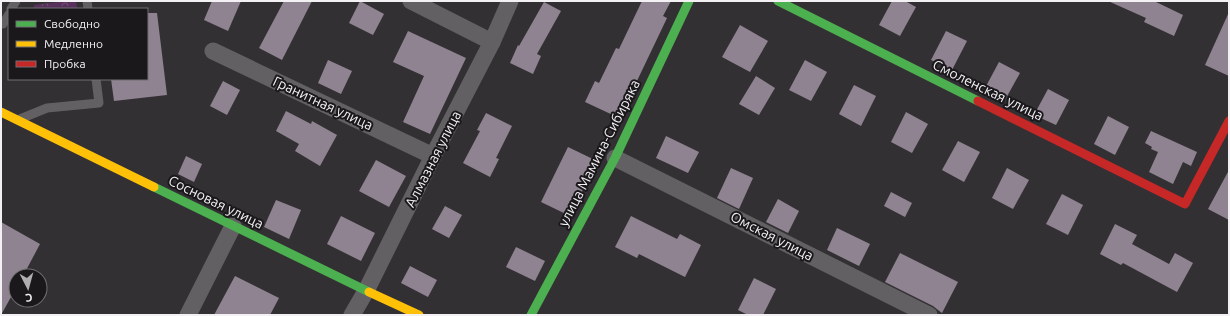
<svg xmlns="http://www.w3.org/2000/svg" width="1230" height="316" viewBox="0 0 1230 316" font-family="Ubuntu,sans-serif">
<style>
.park{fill:url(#park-crowns)}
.building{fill:#8f8391}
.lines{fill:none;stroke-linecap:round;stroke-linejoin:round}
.lane{stroke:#636063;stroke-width:9}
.street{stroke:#636063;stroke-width:17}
.fast{stroke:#4caf50;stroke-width:9}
.slow{stroke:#ffc107;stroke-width:9}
.jam{stroke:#c62828;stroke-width:9}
.labels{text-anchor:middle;stroke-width:4;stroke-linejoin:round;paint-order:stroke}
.street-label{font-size:14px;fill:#f4f1f4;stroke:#1a181b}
</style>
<defs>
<pattern id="park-crowns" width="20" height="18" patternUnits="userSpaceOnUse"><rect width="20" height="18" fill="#57315c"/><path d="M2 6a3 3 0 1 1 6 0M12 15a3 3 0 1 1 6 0" fill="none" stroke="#704f74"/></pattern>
</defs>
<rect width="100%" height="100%" fill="#333034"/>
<polygon class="park" points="67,1 76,1 77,9 34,9 34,5"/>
<g class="building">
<polygon points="212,1 241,1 228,31 204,20"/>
<polygon points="284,1 312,1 282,60 259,48"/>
<polygon points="360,1 384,14 373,35 349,23"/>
<polygon points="642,1 671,1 663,16 667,18 657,39 636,83 632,81 615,116 585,102 595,81 599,83 616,48 619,49"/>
<polygon points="892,1 905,1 916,7 900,36 879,25"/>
<polygon points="1108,1 1154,1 1183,15 1174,36 1144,22 1146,18"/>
<polygon points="544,2 561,11 537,54 541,56 533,74 510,63 518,45 519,46"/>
<polygon points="1229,12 1229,76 1205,65"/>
<polygon points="147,13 157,13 167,95 114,101 111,79 147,79"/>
<polygon points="740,25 768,41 750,72 722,57"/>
<polygon points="408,31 466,58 430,134 403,122 424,76 393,62"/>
<polygon points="946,31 967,41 952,70 931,60"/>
<polygon points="328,60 352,71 341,94 318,83"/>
<polygon points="805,60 827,72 811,101 789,90"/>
<polygon points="999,62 1020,73 1005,100 984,90"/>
<polygon points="756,76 775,88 759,115 739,104"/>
<polygon points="223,81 240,90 227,115 210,106"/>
<polygon points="854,85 876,96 861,126 839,114"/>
<polygon points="1048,89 1069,100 1056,125 1034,115"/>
<polygon points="286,111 311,124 312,121 337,135 320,166 295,151 299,144 276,131"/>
<polygon points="906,112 928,124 912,153 891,142"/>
<polygon points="486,113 512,126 496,158 499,159 490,177 463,163 480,131 477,130"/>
<polygon points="1108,116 1129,127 1115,155 1094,144"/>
<polygon points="1151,131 1197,152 1191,166 1183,162 1173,184 1149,172 1158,152 1151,149 1152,147 1145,143"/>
<polygon points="666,136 699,152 688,173 656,158"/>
<polygon points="958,141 980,152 964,182 942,170"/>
<polygon points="568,147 597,161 570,216 541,202"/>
<polygon points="186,156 202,164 194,182 178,174"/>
<polygon points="376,160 406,176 389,207 359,191"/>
<polygon points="731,168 753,178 739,209 717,198"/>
<polygon points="1007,168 1029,180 1013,209 992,198"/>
<polygon points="1229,170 1229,220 1208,209"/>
<polygon points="891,192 912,203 905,217 884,206"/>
<polygon points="1062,194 1083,205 1068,235 1046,224"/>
<polygon points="778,199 799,211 788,233 766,222"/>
<polygon points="276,200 301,210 289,239 264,227"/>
<polygon points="445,206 462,215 449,238 432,229"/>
<polygon points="341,216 375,233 361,261 327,244"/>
<polygon points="631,216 677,239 680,234 701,245 685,277 639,254 637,258 615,247"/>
<polygon points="1,222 40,244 23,276 16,276 16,288 1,315"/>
<polygon points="1115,224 1137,235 1132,244 1169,264 1175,253 1193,263 1177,292 1123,263 1121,265 1100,254"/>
<polygon points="837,228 870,244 859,266 827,250"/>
<polygon points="516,247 545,261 535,281 506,267"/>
<polygon points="900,253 958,282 942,313 938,310 933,306 885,282"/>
<polygon points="410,266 437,280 428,297 401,283"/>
<polygon points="235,276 279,298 270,315 214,315"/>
<polygon points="754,278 776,289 763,315 748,315 738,310"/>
</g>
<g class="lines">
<g class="lane">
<polyline points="87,1 88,9"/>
<polyline points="11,9 16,1"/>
<polyline points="1,24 3,24 9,14"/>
<polyline points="20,119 47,108 99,103 96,79"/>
</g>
<g class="street">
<polyline points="411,1 492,42"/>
<polyline points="213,51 433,156"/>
<polyline points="615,158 929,315"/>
<polyline points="188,315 233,226"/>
<polyline points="352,315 366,291 433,156 492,42 510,1"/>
</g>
<g class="fast">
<polyline points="778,1 978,101"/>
<polyline points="154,187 369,292"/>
<polyline points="531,315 615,158 689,1"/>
</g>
<g class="slow">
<polyline points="1,112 154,187"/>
<polyline points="369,292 419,315"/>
</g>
<polyline class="jam" points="978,101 1185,204 1229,121"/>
</g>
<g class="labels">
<g class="street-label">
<text transform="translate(988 90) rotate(26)" y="5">Смоленская улица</text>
<text transform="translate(323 103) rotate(25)" y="5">Гранитная улица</text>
<text transform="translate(599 153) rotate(-63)" y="5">улица Мамина-Сибиряка</text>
<text transform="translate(433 159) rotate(-63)" y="5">Алмазная улица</text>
<text transform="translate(216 202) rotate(26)" y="5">Сосновая улица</text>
<text transform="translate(772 236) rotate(27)" y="5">Омская улица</text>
</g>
</g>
<rect width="1230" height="316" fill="none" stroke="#f4f1f4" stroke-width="4"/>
<rect x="8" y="8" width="140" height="72" fill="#1a181b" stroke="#716f72"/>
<rect x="16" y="21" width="20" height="6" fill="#4caf50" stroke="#716f72"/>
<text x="44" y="28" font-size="12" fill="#f4f1f4">Свободно</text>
<rect x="16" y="41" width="20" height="6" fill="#ffc107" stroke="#716f72"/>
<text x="44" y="48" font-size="12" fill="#f4f1f4">Медленно</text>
<rect x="16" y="61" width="20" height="6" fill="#c62828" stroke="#716f72"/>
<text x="44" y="68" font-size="12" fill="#f4f1f4">Пробка</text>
<g transform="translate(28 288) rotate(174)"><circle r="19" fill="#1a181b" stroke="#716f72"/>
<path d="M0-3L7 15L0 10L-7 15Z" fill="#b0adb1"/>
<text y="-6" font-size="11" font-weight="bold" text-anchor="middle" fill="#f4f1f4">С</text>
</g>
</svg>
